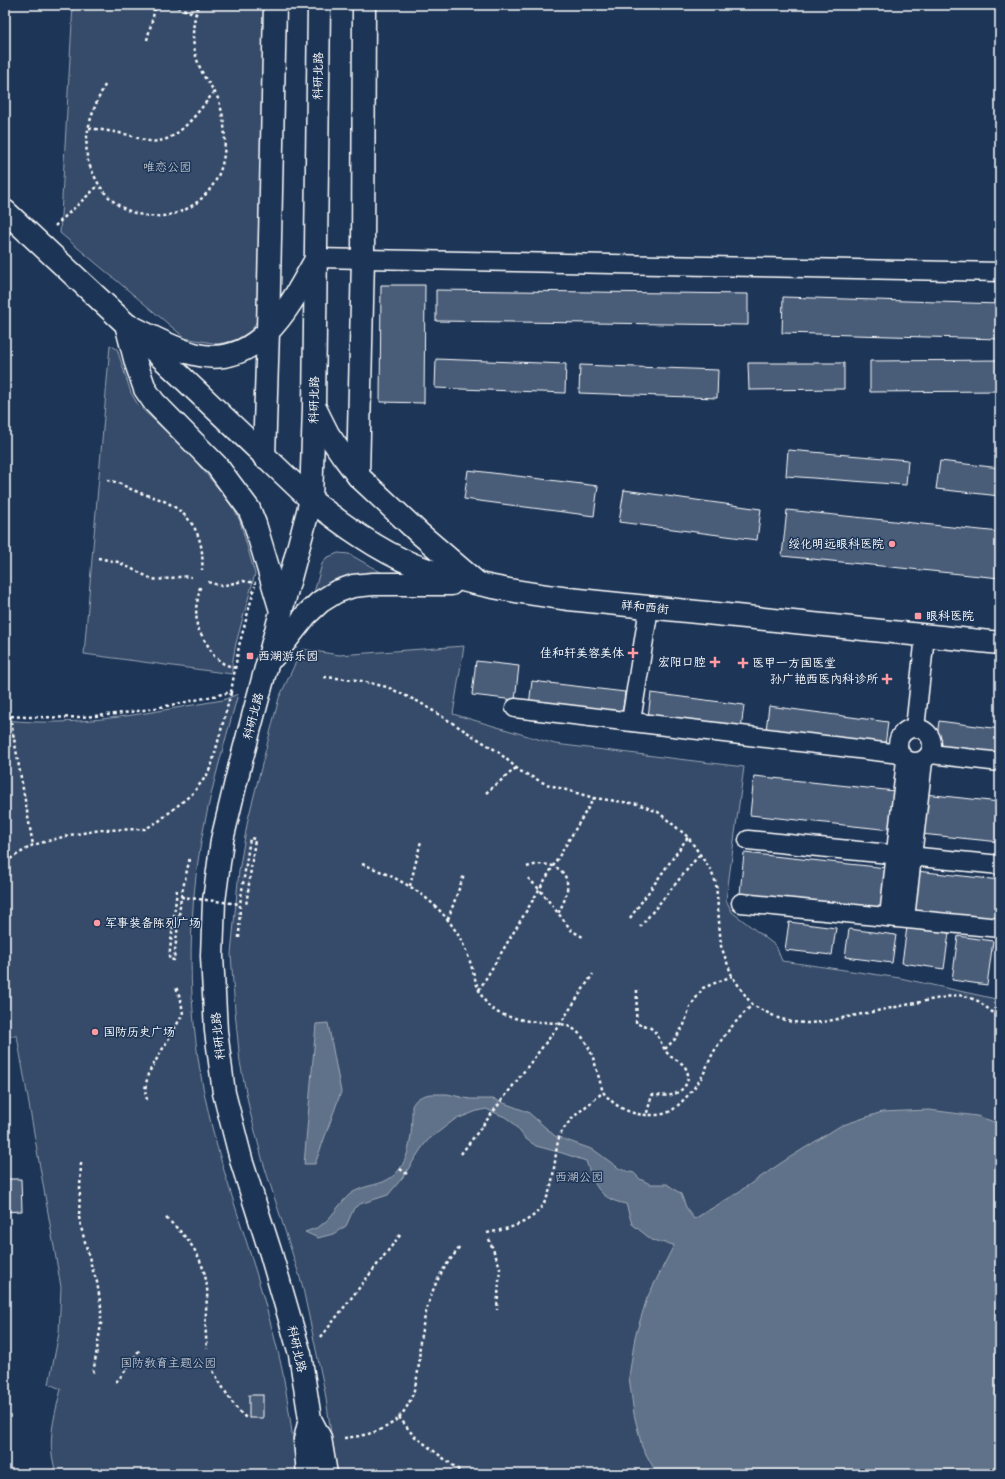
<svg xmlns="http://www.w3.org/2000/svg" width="1005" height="1479" viewBox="0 0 1005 1479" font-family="'Architects Daughter','LXGW WenKai TC',sans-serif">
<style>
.green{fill:#364b69;stroke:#9aa5b4}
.water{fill:#617289;stroke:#a0aab8}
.building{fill:#4a5d79;stroke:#fff}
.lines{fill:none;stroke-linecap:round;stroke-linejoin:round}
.minor-casing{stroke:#fff;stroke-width:21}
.major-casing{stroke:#fff;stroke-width:25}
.highway-casing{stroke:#fff;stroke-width:25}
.path{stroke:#fff;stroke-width:2.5;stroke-dasharray:3 3;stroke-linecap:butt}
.minor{stroke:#1d3557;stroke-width:18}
.major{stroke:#1d3557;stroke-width:22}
.highway{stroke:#1d3557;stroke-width:22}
.path-bridge{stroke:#fff;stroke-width:2.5;stroke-dasharray:3 3;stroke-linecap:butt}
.poi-dot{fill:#ff9aa2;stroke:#1d3557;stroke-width:1.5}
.labels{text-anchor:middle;stroke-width:3;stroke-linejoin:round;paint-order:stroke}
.street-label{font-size:12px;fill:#fff;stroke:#1d3557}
.park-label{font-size:12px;fill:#b9c0ca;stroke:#1d3557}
.poi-label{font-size:12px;fill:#fff;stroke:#1d3557;text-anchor:start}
</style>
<rect width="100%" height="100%" fill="#1d3557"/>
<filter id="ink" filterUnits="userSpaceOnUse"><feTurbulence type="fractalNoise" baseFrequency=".025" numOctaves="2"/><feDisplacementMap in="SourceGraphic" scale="8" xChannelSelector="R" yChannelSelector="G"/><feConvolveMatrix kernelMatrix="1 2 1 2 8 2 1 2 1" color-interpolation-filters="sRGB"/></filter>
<g filter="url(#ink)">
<g class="green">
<polygon points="73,5 272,5 262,311 252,330 237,340 218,344 185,338 60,233"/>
<polygon points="110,345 117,349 131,393 138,405 187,451 219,489 235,511 240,521 255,574 236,643 232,665 232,674 84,654"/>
<polygon points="338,553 349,554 386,575 313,596 322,564 326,558"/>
<polygon points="464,646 453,714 555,744 744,767 726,900 732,912 776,946 782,961 900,978 996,999 1000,1002 1000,1474 337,1474 325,1392 302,1284 263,1162 250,1112 240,1062 235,1011 231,954 239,871 248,819 279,698 302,649 339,655"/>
<path d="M238 694C223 749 206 805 198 861 187 938 189 1021 205 1097 219 1165 244 1229 263 1296 270 1322 278 1348 283 1374 289 1407 293 1440 297 1473L56 1474C55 1468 53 1462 52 1455 49 1433 56 1410 61 1389L49 1384 59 1333 61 1287 17 1036H5V720C82 728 148 712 223 700Z"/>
</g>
<g class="water">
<polygon points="328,1023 341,1092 315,1164 304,1164 316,1024"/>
<path d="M430 1094H447L470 1099H493L528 1112 555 1136 594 1150 620 1169 634 1173 640 1179 650 1184H667L681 1194 686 1207 694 1219 734 1195 784 1161 840 1126 882 1112 929 1110 977 1116 1000 1124V1474H657L642 1447 634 1414 629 1377 635 1337 647 1298 674 1245 652 1240 632 1224 626 1204C599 1199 594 1185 586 1161L562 1153 536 1146 526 1139 512 1122 505 1117 486 1109 477 1111 454 1120 428 1140 421 1149 403 1177 388 1195 360 1204 354 1208 346 1226 333 1234 318 1238 305 1232C310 1230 315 1229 320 1226 332 1218 338 1205 349 1195 359 1187 372 1186 383 1182 412 1170 412 1133 412 1106 416 1098 421 1096 430 1094Z"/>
</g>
<g class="building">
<polygon points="381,285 425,285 424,403 380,402"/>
<polygon points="436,290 748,294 748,325 436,321"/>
<polygon points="783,297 1000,304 1000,339 782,333"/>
<polygon points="436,359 566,364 565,393 435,388"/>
<polygon points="1000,360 1000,391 870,392 870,361"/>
<polygon points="748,363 844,363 844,389 749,390"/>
<polygon points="580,365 718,370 717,398 579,393"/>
<polygon points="788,450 908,460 906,485 786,476"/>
<polygon points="940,461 1000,468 1000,496 936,489"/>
<polygon points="468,470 598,486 594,516 464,499"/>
<polygon points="624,490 761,509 757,540 619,522"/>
<polygon points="787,510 1000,532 1000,578 782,556"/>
<polygon points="476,661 519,666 515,700 472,695"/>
<polygon points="532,681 625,692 622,716 529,705"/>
<polygon points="651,693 744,705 741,729 648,717"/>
<polygon points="769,706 888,722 885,746 766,730"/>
<polygon points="939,721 1000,729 1000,754 936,745"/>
<polygon points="754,776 895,791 891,830 750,815"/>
<polygon points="924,794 1000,802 1000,842 921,834"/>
<polygon points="744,853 887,868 883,909 740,894"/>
<polygon points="916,871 1000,880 1000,920 912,911"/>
<polygon points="789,922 836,928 832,955 785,950"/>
<polygon points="907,927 949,933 944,969 902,963"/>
<polygon points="849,929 896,935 892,963 845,957"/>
<polygon points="958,936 993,941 987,985 952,980"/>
<rect x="5" y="1054" width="2" height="33"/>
<polygon points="5,1179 21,1179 22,1211 5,1212"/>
<rect x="249" y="1395" width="14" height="23"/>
</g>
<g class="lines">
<defs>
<g id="minor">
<polyline points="316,258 1000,272"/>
<polyline points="515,708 900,754"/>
<polyline points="631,721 649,608"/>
<circle cx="915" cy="745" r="17"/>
<polyline points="915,728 925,636"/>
<polyline points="931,754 1000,762"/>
<polyline points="748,840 1000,865"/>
<polyline points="741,903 1000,928"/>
<polyline points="889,917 906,760"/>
<polyline points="905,918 923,761"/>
</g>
<g id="major">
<polyline points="319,5 314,407 311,500 240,765 222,840 214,901 212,956 216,1031 224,1093 242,1163 271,1254 300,1354 310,1419 320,1438 326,1474"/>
<polyline points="126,324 136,363 145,389 154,402 217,466 249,509 255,524 281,611"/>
<path d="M132 327C153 337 172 348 194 354 257 371 290 306 315 261"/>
<polyline points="315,408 328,434 343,456 358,476 419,533 475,581"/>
<polyline points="264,457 268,331 275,5"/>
<polyline points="358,476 363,258 364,5"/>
<path d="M311 500C342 524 377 550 414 565 464 584 517 592 569 599L1000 643"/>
<polyline points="273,657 306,615 320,602 336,592 353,586 373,584 451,584"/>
<polyline points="308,1474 305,1440 310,1419"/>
</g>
<polyline id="highway" points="5,211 126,324 311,500"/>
</defs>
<use href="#minor" class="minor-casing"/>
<use href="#major" class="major-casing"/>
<use href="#highway" class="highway-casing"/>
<g class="path">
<polyline points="172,5 196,14"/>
<polyline points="147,40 156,5"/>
<path d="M105 85C94 106 84 131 87 155 87 161 91 169 94 175 118 230 192 230 218 176 228 154 226 124 219 101 216 93 210 85 205 78 192 54 189 30 199 5"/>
<path d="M89 128C102 130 116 132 129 135 139 138 149 143 159 141 181 138 201 108 214 92"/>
<polyline points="55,226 99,185"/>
<path d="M107 480C121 482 126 488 138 492 146 495 154 497 162 500 192 514 205 537 202 570"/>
<path d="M98 558 118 562 152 579C165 581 178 575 191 577"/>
<polyline points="208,582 221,586 243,581 256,583"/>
<polyline points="200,587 196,608 197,627 214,656 224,664 235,668"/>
<polyline points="324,677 357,680 387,687 419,702 497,751 520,771 546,784 594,798 638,804 658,812 688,837 710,869 716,883 721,946 732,976 752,1005 778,1018 792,1022 807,1023 823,1022 935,999 958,995 965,996 978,1001 1000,1018"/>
<path d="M5 715C16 717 27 717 38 717 106 720 166 707 231 692L239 646 255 586"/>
<polyline points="10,716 33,845"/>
<polyline points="486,793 516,768"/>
<polyline points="5,862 33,845 70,835 101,830 145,829 159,821 193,793 207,775 212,764 231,693"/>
<path d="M362 864C409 881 450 907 468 956 475 974 476 994 491 1008 498 1014 509 1017 519 1019 532 1023 547 1021 561 1024 591 1030 595 1067 603 1092"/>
<path d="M527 867C545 860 570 866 567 890 566 899 561 907 558 914"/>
<polyline points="528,878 540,890 572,931 583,937"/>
<polyline points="410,886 421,841"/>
<polyline points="177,890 169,959 174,960 181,897 190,857"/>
<polyline points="630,918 688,837"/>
<polyline points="448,919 464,875"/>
<polyline points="640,927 700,854"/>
<polyline points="239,938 240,904 250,838 255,839 246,906"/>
<polyline points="479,990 594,798"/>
<path d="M637 990 636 1024C660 1026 656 1039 668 1054 672 1059 680 1060 685 1067 693 1079 684 1092 671 1095 665 1096 658 1095 652 1095L646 1116"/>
<polyline points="665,1049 675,1039 684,1025 690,1007 703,988 732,976"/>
<polyline points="147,1100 145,1090 148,1074 183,1014 181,1000 176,987"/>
<polyline points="461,1154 560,1024 593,974"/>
<polyline points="81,1163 79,1217 81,1227 92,1268 97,1282 101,1307 101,1324 93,1374"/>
<polyline points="400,1169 407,1174"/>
<path d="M166 1218C188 1237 204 1257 207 1288 208 1296 206 1304 206 1312 205 1325 206 1337 207 1349"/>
<path d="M487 1233C529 1225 549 1214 554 1168 556 1157 556 1145 560 1135 570 1116 588 1106 603 1092 616 1108 632 1116 653 1115 659 1115 666 1114 671 1111 682 1103 692 1091 700 1080 706 1071 709 1059 715 1050 725 1033 738 1019 752 1005"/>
<polyline points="489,1239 500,1267 497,1310"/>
<polyline points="321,1337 401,1234"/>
<path d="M213 1371C222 1385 234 1410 248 1419"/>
<polyline points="116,1382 123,1374 140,1349"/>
<polyline points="399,1417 413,1435 464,1474"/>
<path d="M344 1438C395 1433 414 1413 419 1363 420 1354 419 1344 421 1335 425 1314 431 1290 442 1272 447 1263 454 1255 460 1247"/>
</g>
<use href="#minor" class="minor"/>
<use href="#major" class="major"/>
<use href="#highway" class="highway"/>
<polyline class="path-bridge" points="181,897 240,904"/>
</g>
</g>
<g class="poi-dot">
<circle cx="892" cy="544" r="4"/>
<rect x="914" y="612" width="8" height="8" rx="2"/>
<path d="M631 647h4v4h4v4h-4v4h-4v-4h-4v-4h4z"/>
<rect x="246" y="652" width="8" height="8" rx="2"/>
<path d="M713 656h4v4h4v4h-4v4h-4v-4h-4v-4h4z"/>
<path d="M741 657h4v4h4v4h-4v4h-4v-4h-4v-4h4z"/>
<path d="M885 673h4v4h4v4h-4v4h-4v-4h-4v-4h4z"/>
<circle cx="97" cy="923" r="4"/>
<circle cx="95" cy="1032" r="4"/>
</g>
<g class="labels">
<g class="street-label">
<text transform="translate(318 76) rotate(-89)" y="4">科研北路</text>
<text transform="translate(314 400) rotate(-89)" y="4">科研北路</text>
<text transform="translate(645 607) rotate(6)" y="4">祥和西街</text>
<text transform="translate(253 716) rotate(-75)" y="4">科研北路</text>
<text transform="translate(218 1036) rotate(-96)" y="4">科研北路</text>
<text transform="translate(297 1349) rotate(77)" y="4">科研北路</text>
</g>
<g class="park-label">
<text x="167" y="171">唯恋公园</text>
<text x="579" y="1181">西湖公园</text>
<text x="168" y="1367">国防教育主题公园</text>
</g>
<g class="poi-label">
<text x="884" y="548" text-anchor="end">绥化明远眼科医院</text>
<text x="926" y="620">眼科医院</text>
<text x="624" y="657" text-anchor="end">佳和轩美容美体</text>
<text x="258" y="660">西湖游乐园</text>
<text x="706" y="666" text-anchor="end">宏阳口腔</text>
<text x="752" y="667">医甲一方国医堂</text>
<text x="878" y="683" text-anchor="end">孙广艳西医内科诊所</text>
<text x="105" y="927">军事装备陈列广场</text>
<text x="103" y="1036">国防历史广场</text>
</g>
</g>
<rect width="1005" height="1479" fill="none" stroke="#1d3557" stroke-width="20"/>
<rect x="10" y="10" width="985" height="1459" fill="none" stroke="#fff" stroke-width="1.5" filter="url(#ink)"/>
</svg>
